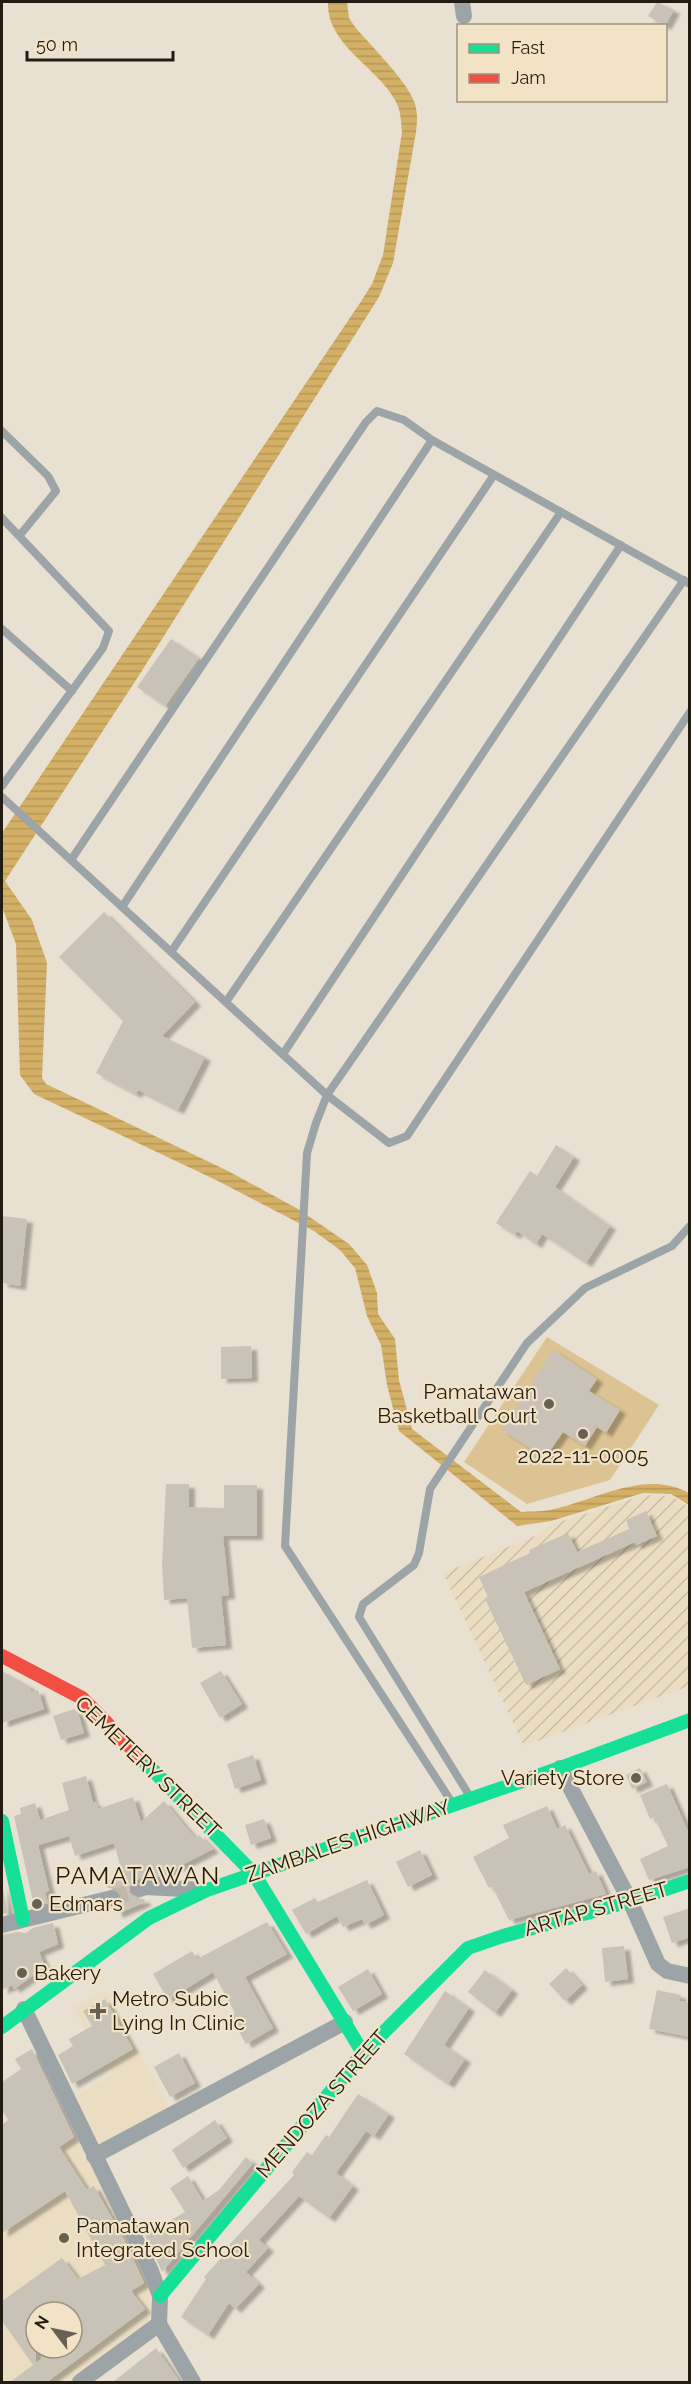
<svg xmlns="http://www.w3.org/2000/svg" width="691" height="2384" viewBox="0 0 691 2384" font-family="Raleway,sans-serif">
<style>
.built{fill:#ebddc2;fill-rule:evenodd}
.industrial{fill:url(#industrial-furrows)}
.green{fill:#dcc393}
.water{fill:url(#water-rules)}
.building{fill:#c9c3b7;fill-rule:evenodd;filter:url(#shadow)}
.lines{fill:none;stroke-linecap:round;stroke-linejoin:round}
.street-tunnel{stroke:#c0b9aa;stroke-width:16;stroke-dasharray:16 8;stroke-linecap:butt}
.lane{stroke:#9da4a7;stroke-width:8}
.street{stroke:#9da4a7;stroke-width:16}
.fast{stroke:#16e098;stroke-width:14}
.jam{stroke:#f24e42;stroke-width:14}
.poi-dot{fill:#676154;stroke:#f3e3c6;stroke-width:2}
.labels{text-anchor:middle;stroke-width:4.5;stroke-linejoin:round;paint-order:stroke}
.poi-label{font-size:21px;fill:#221c12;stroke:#f3e3c6;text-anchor:start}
.street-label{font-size:21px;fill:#221c12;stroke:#f3e3c6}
.quarter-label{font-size:24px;letter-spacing:1.5px;fill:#221c12;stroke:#f3e3c6}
</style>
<defs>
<pattern id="industrial-furrows" width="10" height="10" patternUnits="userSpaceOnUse" patternTransform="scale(1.5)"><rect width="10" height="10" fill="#ebddc2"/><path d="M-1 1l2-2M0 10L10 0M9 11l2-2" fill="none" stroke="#c9bda6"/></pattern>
<pattern id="water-rules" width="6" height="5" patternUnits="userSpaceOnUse" patternTransform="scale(1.5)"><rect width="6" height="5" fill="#d4b066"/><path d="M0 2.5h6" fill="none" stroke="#b69757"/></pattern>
<filter id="shadow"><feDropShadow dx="6" dy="4" stdDeviation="1.5" flood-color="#0004"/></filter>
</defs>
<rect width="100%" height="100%" fill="#e8e0d0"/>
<g class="built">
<polygon points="105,1990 172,2112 103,2153 74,2097 111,2075 73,2008"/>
<path d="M77 2136 151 2289 149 2305 151 2333 87 2382H2V2186ZM36 2312H72V2348H36Z"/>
</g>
<polygon class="industrial" points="644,1495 671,1496 689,1507 689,1686 524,1746 443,1573 537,1535 550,1525"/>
<polygon class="green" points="547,1337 659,1405 610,1480 527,1504 464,1462"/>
<path class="water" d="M328 2H347L349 18 355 27C371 46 409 83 415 104 418 114 417 122 416 132L393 263 379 297 136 680 5 881 32 920 47 963 42 1078 46 1084 228 1171 298 1209 349 1244 367 1265 377 1293 378 1314 395 1339 399 1380 412 1429 521 1512C532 1511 544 1512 554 1509 598 1499 646 1469 689 1493V1505L671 1494 643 1493 551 1521 517 1526 399 1431 387 1385 381 1345 367 1316 355 1268 340 1250 314 1231 216 1180 34 1094 20 1075 16 944 2 907V833L360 303 372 284 383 255 402 132C401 121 401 110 395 100 376 66 326 44 328 2Z"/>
<g class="building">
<polygon points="657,2 674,10 665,26 648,16"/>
<polygon points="171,639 199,658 165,706 137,687"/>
<polygon points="104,912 195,1002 162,1036 205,1057 178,1110 138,1090 136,1094 96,1073 123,1021 59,957"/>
<polygon points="556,1145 574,1157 555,1187 610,1226 586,1263 542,1234 536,1244 517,1231 515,1235 496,1223 530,1171 537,1176"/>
<polygon points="2,1216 27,1219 20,1286 2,1283"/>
<polygon points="251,1346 252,1378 221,1379 221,1347"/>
<polygon points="553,1350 597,1379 589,1391 620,1410 606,1433 597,1427 585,1446 563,1432 545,1458 502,1430"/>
<polygon points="166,1484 189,1484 189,1507 224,1508 224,1485 257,1485 257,1536 223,1536 229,1595 221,1596 226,1645 192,1648 187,1598 164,1600 162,1565"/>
<polygon points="646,1511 657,1536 636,1545 635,1542 524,1592 560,1669 526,1685 485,1599 488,1597 479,1577 530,1553 529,1550 568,1533 577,1552 629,1529 626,1520"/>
<polygon points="2,1671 29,1686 31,1692 38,1690 44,1709 2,1723"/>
<polygon points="221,1671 242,1704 220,1718 200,1683"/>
<polygon points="74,1709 78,1713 84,1733 61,1740 53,1716"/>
<polygon points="253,1755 261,1780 235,1789 227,1764"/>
<polygon points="640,1768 647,1782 632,1789 626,1775"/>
<polygon points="86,1776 93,1803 96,1802 98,1809 133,1797 141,1822 164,1801 195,1838 199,1835 213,1849 172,1870 173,1872 159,1877 143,1877 133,1882 130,1886 130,1893 137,1899 144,1899 145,1902 117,1914 115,1908 122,1901 122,1895 115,1888 108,1888 105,1881 123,1876 114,1843 75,1856 69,1836 38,1845 49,1891 45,1892 48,1903 34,1906 14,1816 21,1814 20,1808 35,1803 40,1820 69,1810 62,1783"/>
<polygon points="667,1784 690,1836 690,1867 649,1880 640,1859 668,1846 654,1817 650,1819 640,1795"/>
<polygon points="547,1806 557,1829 565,1825 589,1874 596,1871 606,1894 509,1920 492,1886 489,1888 473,1857 509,1838 503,1825"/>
<polygon points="264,1819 271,1838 251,1845 245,1825"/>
<polygon points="420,1850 432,1875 408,1887 396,1862"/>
<polygon points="367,1880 384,1915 365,1925 362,1919 343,1927 337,1916 306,1934 292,1910 315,1898 318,1902"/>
<polygon points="2,1884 8,1913 2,1914"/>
<polygon points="690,1908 690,1937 672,1943 663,1917"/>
<polygon points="267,1922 287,1954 245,1977 273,2028 246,2044 230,2016 235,2013 213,1972 168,2000 153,1974 192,1951 197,1959"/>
<polygon points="53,1923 58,1944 39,1952 45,1967 14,1989 12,1985 2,1990 2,1935 17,1932 26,1933 33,1928"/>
<polygon points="624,1946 628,1979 605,1982 602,1948"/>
<polygon points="566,1968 582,1985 565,2001 549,1984"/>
<polygon points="368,1969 382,1994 353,2011 338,1987"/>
<polygon points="485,1970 512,1990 495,2013 468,1992"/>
<polygon points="657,1990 681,1995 679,2001 690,2003 690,2037 649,2029"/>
<polygon points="445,1991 469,2008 444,2045 465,2059 448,2084 404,2054"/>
<polygon points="105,1999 133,2049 72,2084 58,2055 73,2046 69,2039 92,2026 83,2011"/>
<path d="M32 2049 74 2137 59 2147 87 2190 94 2186 127 2245 144 2283 131 2291 145 2309 47 2382H10L33 2365 2 2321V2301L62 2258 78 2279 105 2265 65 2191 2 2233V2125L8 2120 2 2110V2082L21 2069 15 2059ZM36 2312H72V2348H56L36 2363Z"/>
<polygon points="179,2053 195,2083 170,2097 154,2067"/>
<polygon points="358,2094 389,2114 374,2136 366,2131 336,2173 353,2186 329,2218 299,2196 259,2240 268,2248 246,2272 259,2284 235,2309 229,2303 208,2335 181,2317 206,2279 204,2277 231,2247 229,2245 294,2175 292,2172 307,2152 312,2155 326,2135 329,2137"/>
<polygon points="215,2120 227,2138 183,2168 172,2150"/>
<polygon points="246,2157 253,2163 191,2237 182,2243 184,2246 162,2272 145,2235 185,2212 170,2188 188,2176 203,2201 219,2190"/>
<polygon points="156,2348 180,2382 113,2382"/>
</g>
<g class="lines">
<polyline class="street-tunnel" points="112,1898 140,1889"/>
<g class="lane">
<polyline points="2,431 48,476 56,491 20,535"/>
<polyline points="2,518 109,631 103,648 2,786"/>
<polyline points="684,580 327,1095 389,1143 407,1136 690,712"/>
<polyline points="2,629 72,691"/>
<polyline points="2,797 327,1095 316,1123 307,1153 285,1546 451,1801"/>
<polyline points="71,860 366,422 377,411 404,420 432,440"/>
<polyline points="122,907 432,440 690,584"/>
<polyline points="171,952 494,475"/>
<polyline points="226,1002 561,512"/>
<polyline points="283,1054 621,545"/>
<polyline points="469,1795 359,1617 363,1604 414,1565 419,1553 430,1489 527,1343 585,1288 672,1246 690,1226"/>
</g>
<g class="street">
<polyline points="462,2 464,16"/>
<polyline points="560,1768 630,1901 658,1964 667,1971 690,1976"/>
<polyline points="140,1889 146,1887 203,1890"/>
<polyline points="2,1925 112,1898"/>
<polyline points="24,2009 151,2271 160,2296 159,2324 193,2382"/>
<polyline points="94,2156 345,2022"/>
<polyline points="80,2382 159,2324"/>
</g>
<g class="fast">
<polyline points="140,1757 254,1874 363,2053"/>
<polyline points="2,1821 23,1920"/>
<polyline points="2,2027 149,1918 207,1890 560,1768 690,1720"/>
<polyline points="160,2296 363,2053 468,1948 503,1936 630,1901 690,1881"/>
</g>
<polyline class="jam" points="2,1656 82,1698 140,1757"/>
</g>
<g class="poi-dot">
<circle cx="549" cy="1404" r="6"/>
<circle cx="583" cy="1434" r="6"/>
<circle cx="636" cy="1778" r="6"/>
<circle cx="37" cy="1904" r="6"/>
<circle cx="22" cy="1973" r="6"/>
<path d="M95 2002h6v6h6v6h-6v6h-6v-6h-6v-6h6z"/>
<circle cx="64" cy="2238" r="6"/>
</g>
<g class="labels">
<g class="poi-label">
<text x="537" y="1399" text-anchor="end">Pamatawan<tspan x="537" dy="24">Basketball Court</tspan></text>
<text x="583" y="1463" text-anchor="middle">2022-11-0005</text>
<text x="624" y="1785" text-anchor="end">Variety Store</text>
<text x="49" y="1911">Edmars</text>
<text x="34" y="1980">Bakery</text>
<text x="112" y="2006">Metro Subic<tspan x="112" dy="24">Lying In Clinic</tspan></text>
<text x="76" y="2233">Pamatawan<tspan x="76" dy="24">Integrated School</tspan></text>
</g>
<g class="street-label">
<text transform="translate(148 1767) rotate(44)" y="7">CEMETERY STREET</text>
<text transform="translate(348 1841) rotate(-19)" y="7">ZAMBALES HIGHWAY</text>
<text transform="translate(596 1909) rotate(-16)" y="7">ARTAP STREET</text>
<text transform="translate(322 2104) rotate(-49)" y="7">MENDOZA STREET</text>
</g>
<g class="quarter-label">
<text x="138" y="1884">PAMATAWAN</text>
</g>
</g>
<rect width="691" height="2384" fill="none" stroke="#221c12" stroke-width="6"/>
<rect x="457" y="24" width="210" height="78" fill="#f3e3c6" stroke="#9f937e" stroke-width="1.5"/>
<rect x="469" y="44" width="30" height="9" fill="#16e098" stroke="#9f937e" stroke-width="1.5"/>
<text x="511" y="54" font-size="18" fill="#221c12">Fast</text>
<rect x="469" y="74" width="30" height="9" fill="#f24e42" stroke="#9f937e" stroke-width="1.5"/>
<text x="511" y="84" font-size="18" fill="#221c12">Jam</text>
<g transform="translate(54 2330) rotate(302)"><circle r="28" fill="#f3e3c6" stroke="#9f937e" stroke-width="1.5"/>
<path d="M0-4.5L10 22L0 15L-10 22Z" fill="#676154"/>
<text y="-9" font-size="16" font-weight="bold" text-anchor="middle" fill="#221c12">N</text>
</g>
<path d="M27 51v9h146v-9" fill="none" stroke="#221c12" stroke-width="3"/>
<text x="36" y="51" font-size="18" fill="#221c12" stroke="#f3e3c6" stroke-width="4.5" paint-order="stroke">50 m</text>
</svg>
